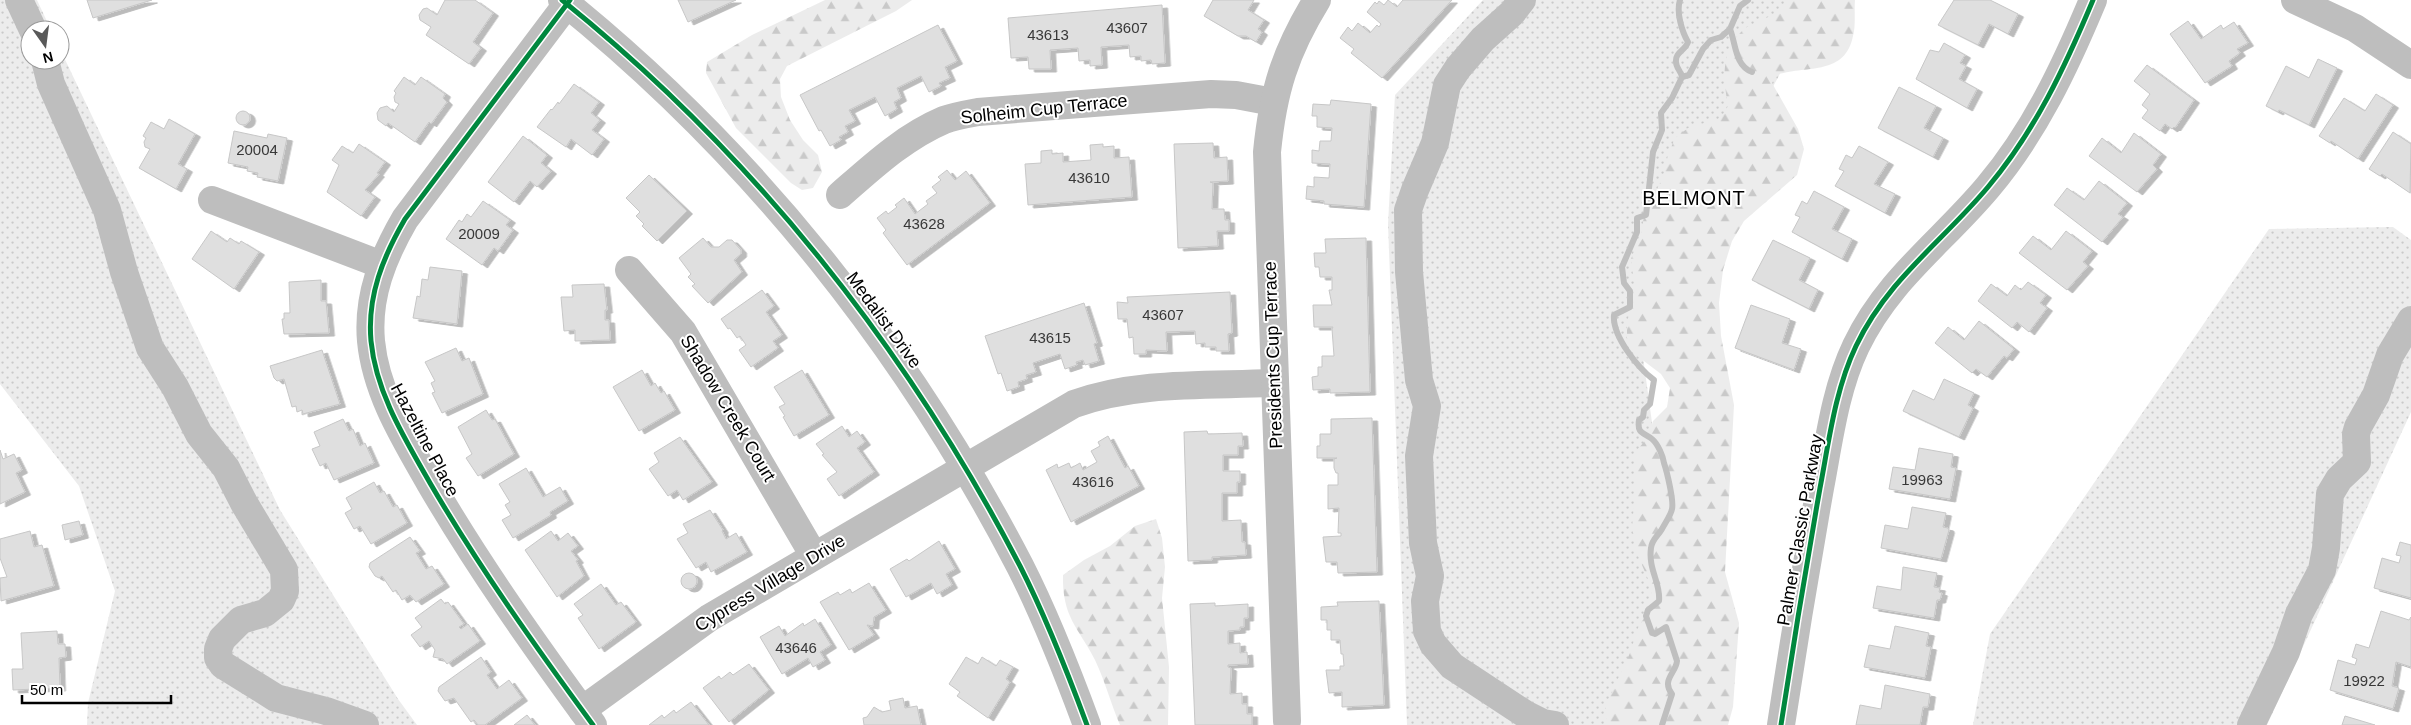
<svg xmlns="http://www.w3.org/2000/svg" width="2411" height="725" viewBox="0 0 2411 725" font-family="Helvetica,sans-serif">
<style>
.grass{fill:url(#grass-dots)}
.forest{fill:url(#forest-firs)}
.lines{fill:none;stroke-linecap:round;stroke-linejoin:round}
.stream{stroke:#bfbfbf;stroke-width:6}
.building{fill:#dfdfdf;stroke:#c7c7c7;filter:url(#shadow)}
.minor{stroke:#bebebe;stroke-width:28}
.cycleway-casing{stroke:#fff;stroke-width:8}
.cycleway{stroke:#00873e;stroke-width:5}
.labels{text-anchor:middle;stroke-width:4;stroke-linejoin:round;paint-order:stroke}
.number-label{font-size:15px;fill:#383838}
.street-label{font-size:18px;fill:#000;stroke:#fff}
.quarter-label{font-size:20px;letter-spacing:1px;fill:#000;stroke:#fff}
</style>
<defs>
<pattern id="grass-dots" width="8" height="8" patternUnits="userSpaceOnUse" patternTransform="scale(1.25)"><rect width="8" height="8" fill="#ececec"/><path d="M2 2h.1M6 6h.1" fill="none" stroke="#c9c9c9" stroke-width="1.8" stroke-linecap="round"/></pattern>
<pattern id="forest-firs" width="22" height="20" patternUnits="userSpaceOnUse" patternTransform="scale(1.25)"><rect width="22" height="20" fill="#ececec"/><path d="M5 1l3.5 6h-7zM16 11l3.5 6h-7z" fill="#c9c9c9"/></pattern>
<filter id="shadow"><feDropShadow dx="5.5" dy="3" stdDeviation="0" flood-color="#0004"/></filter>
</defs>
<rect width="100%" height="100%" fill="#fff"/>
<g class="grass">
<polygon points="0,0 37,0 51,30 30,30 30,60 60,60 60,49 280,510 398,699 417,725 87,725 88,703 115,591 79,486 0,384"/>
<polygon points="1483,0 1820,0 1719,186 1643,357 1689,692 1715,725 1407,725 1388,224 1395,95"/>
<polygon points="2393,227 2411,240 2411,412 2267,725 1973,725 1990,634 2269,229"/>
</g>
<g class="forest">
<polygon points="825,0 912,0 896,11 787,66 780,79 781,97 790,120 803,140 818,155 822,172 813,188 802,190 791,183 736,128 706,73 707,62 752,35"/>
<path d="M1788 0H1855C1854 11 1856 25 1853 36 1845 76 1807 65 1776 75L1772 83 1798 129 1804 149 1797 175 1744 221 1732 241 1723 270 1719 303 1721 336 1734 405 1725 572 1739 623 1733 707 1728 725H1612L1606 718 1605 707 1630 653 1638 628 1649 610 1652 596 1648 579 1636 551 1632 528 1636 484 1634 465 1638 449 1649 436 1653 421 1667 407 1670 388 1661 374 1632 352 1627 338V321L1633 305 1634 283 1631 259 1641 234 1644 216 1663 177 1668 155 1675 138 1688 128 1721 118 1728 106C1723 78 1720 47 1747 27 1753 23 1762 21 1768 17 1777 12 1785 9 1788 0Z"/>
<path d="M1156 519 1162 538 1165 567 1162 598 1169 667 1168 725H1120C1111 704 1105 681 1095 660 1078 627 1062 617 1063 575L1084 560 1110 546 1135 526Z"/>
</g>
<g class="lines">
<g class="stream">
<path d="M1730 29C1736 44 1735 66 1752 72"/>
<polyline points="1682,77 1689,75 1703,49 1711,40 1721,37 1730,29 1740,6 1748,0"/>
<path d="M1662 725 1672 694C1661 680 1676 673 1677 661L1666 627 1655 634 1652 633 1646 616 1648 610 1659 601C1661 583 1648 570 1651 548 1652 539 1658 536 1662 529 1665 523 1671 515 1672 509 1674 501 1667 472 1664 463 1663 456 1658 444 1652 439 1643 432 1637 434 1639 420L1643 417 1644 410 1650 404 1654 380C1638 368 1612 336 1614 315L1630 307V291L1624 283 1622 267 1637 232V218L1646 215 1653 152 1662 130 1661 113 1672 98 1682 77C1681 71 1676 68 1676 62 1675 52 1685 51 1688 42 1682 32 1676 12 1680 0"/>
</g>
</g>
<g class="building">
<polygon points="87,0 152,0 93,18"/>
<polygon points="445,0 475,0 493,13 473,42 481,48 469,64 426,35 431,27 420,20 419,15 423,9 427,8 437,15"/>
<polygon points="678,0 736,0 688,22"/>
<polygon points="1213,0 1254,0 1248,10 1264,20 1258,29 1262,32 1256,42 1246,36 1238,36 1204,16"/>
<polygon points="1388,0 1397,7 1403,0 1452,0 1382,78 1351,53 1354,49 1340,38 1348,27 1352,31 1358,23 1370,33 1377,25 1379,27 1381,24 1367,12 1375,2 1377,4 1379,1 1384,5"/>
<polygon points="1954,0 1990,0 2018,14 2008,34 1989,24 1978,45 1938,25"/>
<polygon points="1162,5 1165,63 1152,64 1151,60 1141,61 1141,56 1130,57 1129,45 1101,47 1102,65 1090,66 1090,60 1079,61 1078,48 1050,50 1051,69 1029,69 1028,57 1011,58 1008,18"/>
<polygon points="2188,21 2201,39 2221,25 2223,29 2234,22 2248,43 2237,49 2240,53 2229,61 2232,66 2205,83 2170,34"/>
<polygon points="938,25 957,61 945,67 950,78 939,83 941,86 929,92 921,76 897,88 901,98 894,102 897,109 885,116 875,97 849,110 855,121 845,126 848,132 839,137 841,140 830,146 821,130 819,131 800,95"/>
<polygon points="1944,43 1965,55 1960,63 1966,66 1959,79 1977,89 1967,108 1916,79 1930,50 1939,52"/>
<polygon points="2318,59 2337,68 2309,125 2279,110 2278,112 2266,106 2286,66 2309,78"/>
<polygon points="2147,65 2194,100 2175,128 2174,127 2172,129 2165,124 2160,131 2142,118 2148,110 2142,105 2150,94 2134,81"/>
<polygon points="404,77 415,85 421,77 445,94 443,98 447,102 431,124 429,122 415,142 388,123 386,126 378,120 377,113 380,108 387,106 394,112 399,104 395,102 394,97 396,93 394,91"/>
<polygon points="574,84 599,102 591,113 600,120 592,130 604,139 592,155 571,139 566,147 537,127 551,109 552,110 558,102 559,104"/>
<polygon points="1899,87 1936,106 1924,128 1943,138 1933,157 1878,128"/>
<polygon points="2376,94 2393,105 2358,159 2331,141 2330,143 2319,136 2344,98 2365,111"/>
<polygon points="1331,100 1371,104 1364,207 1324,204 1324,201 1306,199 1307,186 1314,187 1314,177 1329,178 1330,164 1312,163 1312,150 1319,151 1320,141 1331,141 1332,128 1317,127 1317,116 1312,116 1313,104 1330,105"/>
<circle cx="243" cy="118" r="7"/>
<polygon points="169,119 195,134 178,164 187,169 176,189 139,168 150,149 145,147 144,142 146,138 143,136 151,122 164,129"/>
<polygon points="234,131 267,138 268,134 287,138 278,181 257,177 258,173 247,171 248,167 228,163"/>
<polygon points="2393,132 2411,144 2410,193 2382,174 2380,176 2369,169"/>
<polygon points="2134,133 2161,154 2153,165 2157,169 2137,192 2089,156 2102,138 2121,153"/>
<polygon points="523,136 547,155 541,163 551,171 537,187 530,181 514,202 488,182"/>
<polygon points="1213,143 1214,158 1227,157 1228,181 1210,182 1213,183 1212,209 1224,209 1225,220 1229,220 1229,231 1217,231 1218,246 1178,248 1174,144"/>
<polygon points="359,144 385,162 377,173 379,174 365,190 375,197 361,216 327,192 339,165 332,160 342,146 353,153"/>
<polygon points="1103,144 1103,147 1114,146 1114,158 1129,157 1132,197 1028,205 1025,164 1041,163 1041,151 1052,150 1052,154 1063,153 1063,162 1091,160 1090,145"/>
<polygon points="1859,146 1888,162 1874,184 1895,194 1885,213 1835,186 1844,171 1839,169 1846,155 1852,158"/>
<polygon points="947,170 955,180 966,171 990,203 907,265 883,233 886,230 877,218 886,211 888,214 897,207 895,205 904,198 915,214 928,204 926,201 937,193 932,187 941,180 938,177"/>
<polygon points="649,175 687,211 657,241 642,226 644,224 636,216 640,212 626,198"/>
<polygon points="2099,181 2127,203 2118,214 2123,217 2102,242 2054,205 2067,188 2084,200"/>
<polygon points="1814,191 1844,207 1832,229 1852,239 1842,259 1792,232 1800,217 1795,215 1802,201 1807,204"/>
<polygon points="483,201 510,220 506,225 513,230 498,251 494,248 482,265 446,239 459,220 462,222 467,214 471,217"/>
<polygon points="211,231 227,242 230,238 239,244 241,241 259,252 234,289 192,259"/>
<polygon points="2066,231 2092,251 2083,262 2088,266 2067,290 2019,253 2033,236 2051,250"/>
<polygon points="703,238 711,247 719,247 727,240 732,240 741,250 741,254 734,260 742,272 708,303 692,286 695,284 688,277 691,274 679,258"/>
<polygon points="1366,238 1370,392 1330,393 1330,389 1313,390 1312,377 1318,376 1318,367 1322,367 1322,356 1334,356 1332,329 1333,327 1314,327 1313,305 1332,305 1329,290 1332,290 1332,277 1320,277 1319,267 1315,267 1314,253 1326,253 1325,239"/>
<polygon points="1773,240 1810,258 1799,280 1818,290 1809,309 1752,280"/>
<polygon points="430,267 462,271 457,324 413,318 417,296 420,297 422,279 428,280"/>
<polygon points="321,280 321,301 326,301 329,333 284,334 282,319 284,319 284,313 290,313 289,282"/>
<polygon points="2028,282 2046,295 2040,303 2047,308 2029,332 2017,322 2012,328 1978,301 1991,284 2007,296 2015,285 2021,290"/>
<polygon points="604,284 607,310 605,310 605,320 609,320 610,340 575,341 575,330 564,331 561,297 573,297 572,285"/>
<polygon points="762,290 774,306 766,312 782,335 773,341 778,348 751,367 739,350 746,345 740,336 737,338 730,328 728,329 721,319"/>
<polygon points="1230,292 1232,333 1228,334 1229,351 1216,351 1216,347 1205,347 1205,343 1196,344 1195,331 1166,332 1167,351 1146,350 1146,354 1134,354 1133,337 1129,338 1127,319 1118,319 1117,302 1128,303 1127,297"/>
<polygon points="1084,303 1097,343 1094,344 1099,361 1085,365 1083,360 1076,362 1077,365 1065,369 1060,354 1033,363 1036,372 1026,375 1027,379 1018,382 1019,387 1007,391 1001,373 998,374 985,336"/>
<polygon points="1751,305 1790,319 1782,343 1801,349 1794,370 1735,348"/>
<polygon points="1979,321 2014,349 2007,358 2004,356 1987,377 1976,369 1972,373 1935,343 1948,327 1964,340"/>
<polygon points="456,348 462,361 469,358 483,394 442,413 432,393 435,392 431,383 435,381 425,362"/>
<polygon points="322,350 340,404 303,414 302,410 297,412 296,406 292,407 284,379 277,381 274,378 270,366"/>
<polygon points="642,370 651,386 655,383 661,393 664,391 675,410 639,431 613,387"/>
<polygon points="802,370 829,415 794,436 783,417 785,416 779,407 785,404 774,387"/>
<polygon points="1944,379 1974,393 1968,405 1973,408 1959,437 1903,411 1913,390 1934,400"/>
<polygon points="486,410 492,420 495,419 514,454 478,476 466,458 472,454 458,427"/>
<polygon points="1372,418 1377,572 1338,573 1337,562 1326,562 1323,537 1341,536 1341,533 1338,533 1339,508 1328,509 1328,485 1338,485 1338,473 1336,473 1334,468 1334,459 1337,458 1317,458 1317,446 1320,446 1320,434 1331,434 1331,419"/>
<polygon points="343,419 349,431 353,429 360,446 365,443 374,463 334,480 326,463 320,466 312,449 320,446 314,432"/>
<polygon points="842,426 849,437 857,431 865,442 857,448 874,472 839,496 827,479 837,472 822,455 824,454 816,444"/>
<polygon points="1207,431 1208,434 1242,433 1243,446 1238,446 1238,455 1223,455 1223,471 1240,471 1240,482 1237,482 1237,493 1222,493 1222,521 1241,520 1242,542 1245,542 1246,555 1212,557 1212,560 1188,561 1184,432"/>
<polygon points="1108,436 1125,468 1128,466 1139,486 1071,522 1046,470 1057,464 1058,468 1069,463 1071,468 1080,463 1083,470 1097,462 1091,451 1100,446 1098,442"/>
<polygon points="680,437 712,482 683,500 677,490 668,496 649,469 659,462 654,453"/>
<polygon points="1919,448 1953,454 1951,467 1956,468 1950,499 1889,489 1893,467 1915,470"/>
<polygon points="0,450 3,459 14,454 22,470 16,473 25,492 0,504"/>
<polygon points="526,468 543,497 560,487 568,501 550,512 551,515 513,538 502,520 511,515 505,505 510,502 499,484"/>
<polygon points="374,482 380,493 384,491 393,507 397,505 407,523 371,544 360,526 354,529 345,513 352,509 346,498"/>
<polygon points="1912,507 1946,513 1943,527 1948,528 1949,530 1941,559 1881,548 1885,525 1908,529"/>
<polygon points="710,510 723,530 722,531 726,539 736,533 747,552 711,572 706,562 696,568 677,539 688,533 683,524"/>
<polygon points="79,521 83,535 65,540 62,525"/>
<polygon points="30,531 34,547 42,545 54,586 1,601 0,578 7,577 0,558 0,539"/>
<polygon points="551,531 558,541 568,533 578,546 571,551 578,560 576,561 584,576 557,597 525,550"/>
<polygon points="410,537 420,551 416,553 426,569 432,566 444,584 416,602 410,595 402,600 396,590 393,592 382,576 379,578 375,576 369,567 370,563"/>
<polygon points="939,541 955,569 946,574 952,585 937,594 931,583 906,597 890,569 907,559 909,561"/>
<polygon points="2400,542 2411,545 2411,598 2374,588 2382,558 2399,563 2401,556 2396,555"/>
<polygon points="1903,567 1937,573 1934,587 1940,588 1939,592 1942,593 1940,600 1937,600 1934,618 1873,608 1877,586 1901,590"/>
<circle cx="689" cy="581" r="8"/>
<polygon points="869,583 886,610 874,617 873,626 867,625 874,635 849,650 820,602 838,592 840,595 850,589 852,593"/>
<polygon points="601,584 616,605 621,602 636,622 599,649 578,618 583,615 574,604"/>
<polygon points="441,599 445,604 448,602 464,624 459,627 461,629 468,624 480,641 447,664 443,659 433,657 435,650 429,641 420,647 411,635 422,627 415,618"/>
<polygon points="1379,601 1384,705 1342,707 1342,692 1329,693 1326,670 1340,670 1340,666 1344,666 1343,654 1341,654 1340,640 1331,640 1331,630 1327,630 1327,620 1321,620 1321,607 1338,606 1337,602"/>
<polygon points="1215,603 1215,606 1248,604 1248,618 1244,618 1244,627 1240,627 1240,630 1228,631 1228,644 1240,643 1240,653 1247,652 1248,664 1228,665 1228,667 1231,668 1230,694 1242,693 1242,704 1247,704 1247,714 1252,714 1252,725 1195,725 1190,604"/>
<polygon points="2381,611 2409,620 2411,617 2411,667 2396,662 2392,686 2399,688 2393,709 2330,690 2338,660 2355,665 2357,659 2352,657 2356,644 2369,648"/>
<polygon points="815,619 831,645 820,652 825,660 813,667 808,658 782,674 760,637 779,626 785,636 803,623 804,626"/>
<polygon points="1895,626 1929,633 1926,646 1931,647 1925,678 1864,667 1869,645 1890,649"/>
<polygon points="57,631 58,644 65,644 66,657 59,658 60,688 13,690 12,669 23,669 21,633"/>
<polygon points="481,657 491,672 487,675 497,689 509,680 522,698 485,725 478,725 474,720 471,722 454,698 445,701 438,691 439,687"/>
<polygon points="966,657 978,664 982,657 996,666 1000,660 1013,667 1006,679 1010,682 988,718 957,696 960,692 949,684"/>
<polygon points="749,664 769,690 729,722 703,688 719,676 721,679 730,672 733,675"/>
<polygon points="1885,685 1930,694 1928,707 1923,707 1920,725 1856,725 1860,705 1881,709"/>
<polygon points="903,698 905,708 917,706 921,725 864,725 863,718 867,717 874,707 882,712 891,710 889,701"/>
<polygon points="691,702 709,725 649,725 662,715 664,718 674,710 676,713"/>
<polygon points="527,715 535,725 514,725"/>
<polygon points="2345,716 2375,725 2342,725"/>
</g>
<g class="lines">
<g class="minor">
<polyline points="19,0 33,30"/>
<path d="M562 0C753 154 907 348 1020 566 1046 617 1067 671 1087 725"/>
<path d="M570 0 405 219C383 257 367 296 371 341 376 393 405 439 430 483 479 567 535 646 593 725"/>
<polyline points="1522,0 1512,13 1483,39 1458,68 1447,85 1435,143 1415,190 1408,210 1409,272 1419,380 1427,406 1419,456 1423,543 1430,576 1425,601 1427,631 1433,644 1452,666 1525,714 1543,723 1555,725"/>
<polyline points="2295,0 2355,28 2411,65"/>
<polyline points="45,60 51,84 107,210 124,272 150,348 175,387 199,434 226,468 244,503 284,570 285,591 281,600 265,613 241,620 222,639 218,649 218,658 223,665 276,698 326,711 365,725"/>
<path d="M840 195C872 167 904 137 944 120 955 116 967 114 978 112L1211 94 1236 95 1273 102"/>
<polyline points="212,200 382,265"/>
<polyline points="629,270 683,332 814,556"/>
<path d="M582 710 709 618 1074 404C1138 381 1208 386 1274 383"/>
<path d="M1287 721 1267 152C1273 91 1285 52 1317 0"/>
<path d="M1781 725C1793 646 1806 567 1820 488 1829 441 1835 390 1856 346 1888 279 1942 242 1988 187 2035 131 2065 67 2093 0"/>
<polyline points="2251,725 2286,652 2299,614 2322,570 2326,548 2330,494 2339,479 2357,462 2356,434 2358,427 2376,395 2390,355 2411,320"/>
</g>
<defs>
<g id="cycleway">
<path d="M562 0C753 154 907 348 1020 566 1046 617 1067 671 1087 725"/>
<path d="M570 0 405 219C383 257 367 296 371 341 376 393 405 439 430 483 479 567 535 646 593 725"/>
<path d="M1781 725C1793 646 1806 567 1820 488 1829 441 1835 390 1856 346 1888 279 1942 242 1988 187 2035 131 2065 67 2093 0"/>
</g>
</defs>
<use href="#cycleway" class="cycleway-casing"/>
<use href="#cycleway" class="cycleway"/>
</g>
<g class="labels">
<g class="number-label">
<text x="1127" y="33">43607</text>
<text x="1048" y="40">43613</text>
<text x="257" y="155">20004</text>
<text x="1089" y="183">43610</text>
<text x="924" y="229">43628</text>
<text x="479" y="239">20009</text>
<text x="1163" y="320">43607</text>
<text x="1050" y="343">43615</text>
<text x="1922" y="485">19963</text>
<text x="1093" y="487">43616</text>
<text x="796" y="653">43646</text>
<text x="2364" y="686">19922</text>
</g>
<g class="street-label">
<text transform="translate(1044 109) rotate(-6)" y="6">Solheim Cup Terrace</text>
<text transform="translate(884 320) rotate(54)" y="6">Medalist Drive</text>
<text transform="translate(1273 355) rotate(-92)" y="6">Presidents Cup Terrace</text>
<text transform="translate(728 408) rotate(59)" y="6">Shadow Creek Court</text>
<text transform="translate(425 440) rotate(62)" y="6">Hazeltine Place</text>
<text transform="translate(1800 530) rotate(-80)" y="6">Palmer Classic Parkway</text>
<text transform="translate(770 583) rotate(-31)" y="6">Cypress Village Drive</text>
</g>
<g class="quarter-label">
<text x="1694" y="205">BELMONT</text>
</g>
</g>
<g transform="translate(45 45) rotate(166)"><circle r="24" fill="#ffffff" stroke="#999999"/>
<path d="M0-4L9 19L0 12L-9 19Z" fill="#595959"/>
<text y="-8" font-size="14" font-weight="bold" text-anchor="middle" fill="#000000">N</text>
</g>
<path d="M22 695v8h149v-8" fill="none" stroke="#000000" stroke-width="2.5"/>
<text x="30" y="695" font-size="15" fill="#000000" stroke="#ffffff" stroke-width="4" paint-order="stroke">50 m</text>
</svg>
